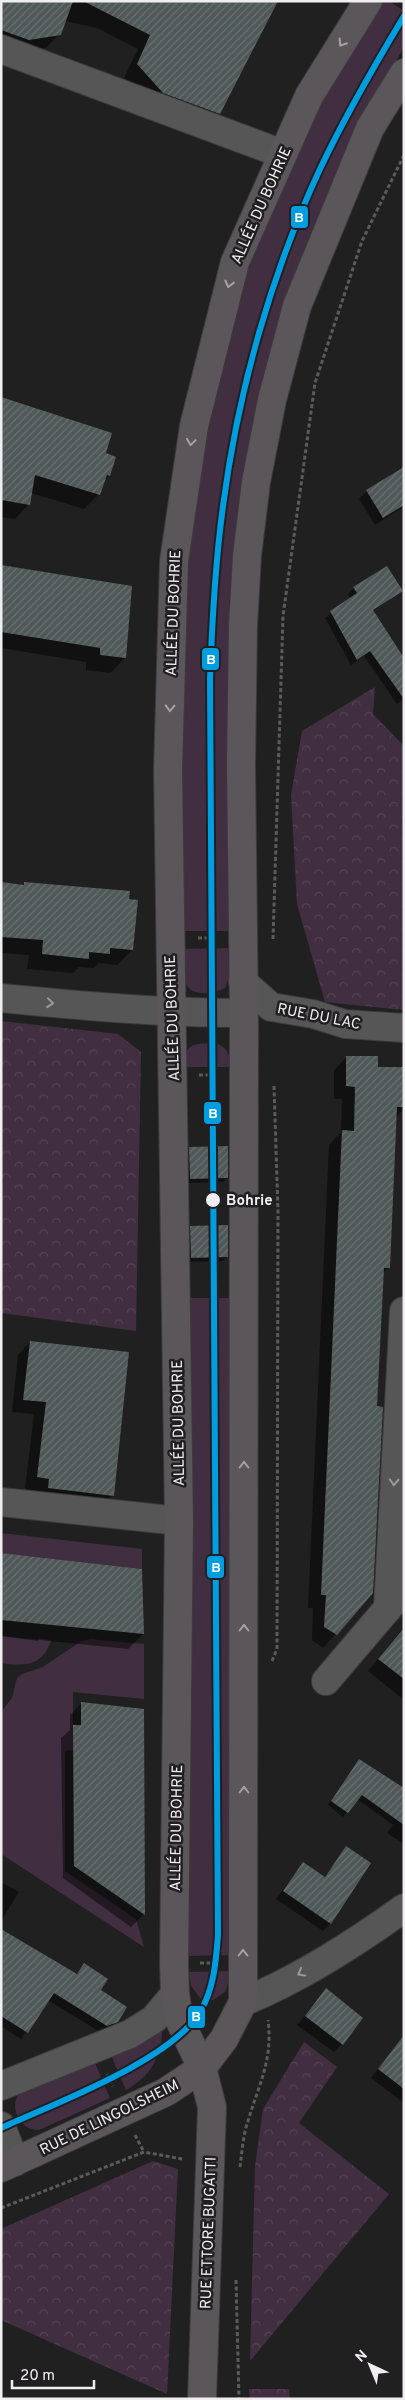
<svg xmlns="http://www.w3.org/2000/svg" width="405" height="2400" viewBox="0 0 405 2400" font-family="Overpass,sans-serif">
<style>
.grass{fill:#412f41}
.forest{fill:url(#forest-crowns)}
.shadow{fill:#0007}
.building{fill:url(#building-hatch)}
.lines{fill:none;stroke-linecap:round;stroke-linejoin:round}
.minor-casing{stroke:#3c3b3c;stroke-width:30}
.major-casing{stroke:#3c3b3c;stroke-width:30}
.path{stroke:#5c5b5c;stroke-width:3;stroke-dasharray:4 2.5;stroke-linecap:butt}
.minor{stroke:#575657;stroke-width:28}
.major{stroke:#5a565a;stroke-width:28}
.tram-1-casing{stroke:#221f22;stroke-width:10}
.tram-1{stroke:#009ee0;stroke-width:6}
.oneway{stroke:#a5a2a5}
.oneway2{stroke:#9c9a9c}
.stop-dot{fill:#f0eef0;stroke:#221f22;stroke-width:2}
.labels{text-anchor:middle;stroke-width:5;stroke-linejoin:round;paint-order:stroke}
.street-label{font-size:15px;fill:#f0eef0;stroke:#221f22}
.stop-label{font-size:15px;font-weight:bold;fill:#f0eef0;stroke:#221f22;text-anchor:start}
.line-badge{stroke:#221f22;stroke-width:2}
.badge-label{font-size:14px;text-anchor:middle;font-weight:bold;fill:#fff}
</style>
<defs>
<pattern id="forest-crowns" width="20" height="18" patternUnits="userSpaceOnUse" patternTransform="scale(1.25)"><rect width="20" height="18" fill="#412f41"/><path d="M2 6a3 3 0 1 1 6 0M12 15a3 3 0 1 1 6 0" fill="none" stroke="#544354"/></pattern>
<pattern id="building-hatch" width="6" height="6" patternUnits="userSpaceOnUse" patternTransform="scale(1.25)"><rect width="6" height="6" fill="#4f5858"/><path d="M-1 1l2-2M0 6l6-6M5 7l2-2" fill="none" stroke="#697070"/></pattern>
</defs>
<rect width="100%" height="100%" fill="#212021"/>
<g class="grass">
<path d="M379 1H389L404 11V47L372 103 337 172 309 237 288 295 244 476 229 605V931H183C182 866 182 801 181 736 181 689 180 642 184 595 194 459 225 311 281 186 309 122 343 61 379 1Z"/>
<path d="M228 948 229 978 225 988C217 992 211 993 202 993 178 992 184 966 183 949Z"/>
<path d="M212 1043C227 1045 230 1054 230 1067H184C186 1044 190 1044 212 1043Z"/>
<polygon points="184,1298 232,1298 234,1955 189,1956"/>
<polygon points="1,1533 142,1549 142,1569 1,1553"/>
<path d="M1 1636 38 1641 39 1638 51 1640C44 1665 25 1667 1 1663Z"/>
<polygon points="90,1639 144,1644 144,1699 73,1692 73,1750 65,1751 65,1871 136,1919 144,1947 1,1854 1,1712 12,1698 17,1678 22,1674 43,1667 80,1642"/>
<polygon points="232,1971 225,1992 213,2000 200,1998 191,1986 189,1972"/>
<path d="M162 2026C163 2055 151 2076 126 2090L110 2053Z"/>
<path d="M94 2061 110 2098 39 2130C22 2131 8 2109 19 2094Z"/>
</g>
<g class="forest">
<polygon points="375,687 373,714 404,746 404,1010 325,1002 297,904 291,795 302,731"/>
<polygon points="1,1021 118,1034 141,1052 136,1331 1,1313"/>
<polygon points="304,2042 337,2067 299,2123 389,2194 250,2361 255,2166 263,2109"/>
<polygon points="153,2161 178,2169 167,2394 1,2320 1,2229"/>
<polygon points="249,2389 289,2389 290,2399 250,2399"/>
</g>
<g class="shadow">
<polygon points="1,1 277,1 219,113 206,126 150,106 124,78 138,49 97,28 65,21 59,34 46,48 15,52 1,48"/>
<polygon points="1,398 104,454 109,476 104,481 99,494 84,509 31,493 29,504 15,519 1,517"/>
<polygon points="404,468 404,507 375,525 359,499 367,491"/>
<polygon points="1,566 125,658 110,673 86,670 86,662 1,648"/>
<polygon points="354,588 401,591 372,612 404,660 404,699 397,704 364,656 351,665 325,618 351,599 348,594"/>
<polygon points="25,883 128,900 132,950 117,965 99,963 94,968 79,967 73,973 27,969 29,955 1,953 1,884 22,886"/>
<polygon points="347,1057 377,1068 404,1068 404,1109 395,1118 388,1268 382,1274 376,1407 372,1592 323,1648 312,1640 313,1608 308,1608 329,1145 341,1132 342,1099 334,1099 334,1070"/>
<polygon points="190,1148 227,1178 223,1182 186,1183 185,1152"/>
<polygon points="191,1227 227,1257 222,1261 187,1262 186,1231"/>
<polygon points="30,1342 113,1495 100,1507 36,1500 37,1491 25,1489 34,1414 12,1412 18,1355"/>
<polygon points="1,1554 143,1634 128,1649 1,1636"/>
<polygon points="404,1627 404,1700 368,1671"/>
<polygon points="82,1703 142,1710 143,1915 131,1927 63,1878 61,1738 70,1730 70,1715"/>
<polygon points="355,1765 404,1796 404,1844 387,1833 393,1825 357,1799 343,1817 328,1805"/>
<polygon points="346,1848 369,1863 330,1924 323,1931 276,1899 303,1863 324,1877"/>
<polygon points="1,1882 19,1892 1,1921"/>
<polygon points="84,1965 117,2021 110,2028 100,2032 48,2000 21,2039 1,2026 1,2014 75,1975"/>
<polygon points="326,1990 342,2044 334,2052 297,2025"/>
<polygon points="404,2036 404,2103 371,2078"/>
</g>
<g class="building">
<polygon points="1,1 73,1 61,35 29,40 1,30"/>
<polygon points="83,1 278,1 220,114 163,93 137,64 150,35"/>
<polygon points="1,397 112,433 106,453 116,457 110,476 107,475 100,495 35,475 30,505 1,500"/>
<polygon points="404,467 404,505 383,518 366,490"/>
<polygon points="1,565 132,586 126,658 100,655 100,648 1,632"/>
<polygon points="387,566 403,591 373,610 404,658 404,699 370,651 357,660 330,611 357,593 353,587"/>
<polygon points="1,882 24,885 24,882 130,891 129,899 138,900 133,950 110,948 110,954 89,952 89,959 42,954 43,940 1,937"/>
<polygon points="346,1056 378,1056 378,1067 404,1067 404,1107 397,1107 390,1268 384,1268 377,1406 383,1407 373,1593 337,1635 324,1627 326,1595 321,1595 342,1130 354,1131 355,1087 346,1086"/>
<polygon points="228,1146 228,1178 190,1179 189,1147"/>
<polygon points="228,1225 228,1257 191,1258 190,1226"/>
<polygon points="30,1341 129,1352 114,1496 48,1488 49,1479 37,1477 46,1402 23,1400"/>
<polygon points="1,1553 142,1569 144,1634 1,1620"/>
<polygon points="404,1628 404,1679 378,1659"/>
<polygon points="81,1702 144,1709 145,1915 74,1866 73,1725 81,1725"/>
<polygon points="359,1759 404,1788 404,1825 362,1795 348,1813 331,1801"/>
<polygon points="346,1846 371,1863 331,1924 283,1891 303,1862 325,1877"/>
<polygon points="1,1929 77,1974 84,1963 108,1979 101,1990 127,2007 118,2022 107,2026 54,1993 28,2033 1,2016"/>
<polygon points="326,1988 363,2018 343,2045 305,2016"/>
<polygon points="404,2035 404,2089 378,2069"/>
</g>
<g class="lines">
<defs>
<g id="minor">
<polyline points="1,49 283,154"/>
<polyline points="243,982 271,1007 313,1014 345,1024 404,1028"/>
<path d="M1 998C82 1006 162 1013 244 1013"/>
<polyline points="1,1502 179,1521"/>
<polyline points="388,1608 404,1311"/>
<polyline points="326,1681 400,1594"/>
<path d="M243 2002C300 1979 354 1944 404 1908"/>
<polyline points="1,2086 130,2034 154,2019 175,1994"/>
<polyline points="1,2126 15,2162"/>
</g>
<g id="major">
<polyline points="1,2168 166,2092 202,2068 224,2039 243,2002 244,1013 241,764 243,626 247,556 256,482 272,400 297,306 370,128 404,73"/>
<polyline points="202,2399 212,2107 202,2068 179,2019 175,1994 174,1964 179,1521 168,770 174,561 194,426 235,262 309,96 368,1"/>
</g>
</defs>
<use href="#minor" class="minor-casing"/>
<use href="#major" class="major-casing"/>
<g class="path">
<polyline points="198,938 217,938"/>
<polyline points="273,939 283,616 315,383 362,241 404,155"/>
<polyline points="199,1075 218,1075"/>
<polyline points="272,1661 277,1649 278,1211 274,1086"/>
<polyline points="200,1963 216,1963"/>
<polyline points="107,2074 113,2086"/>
<polyline points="135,2135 144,2152"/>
<path d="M240 2167C242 2152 243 2135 248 2121 259 2084 273 2060 268 2020"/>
<polyline points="1,2208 144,2152 182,2159"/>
<polyline points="236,2280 239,2399"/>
</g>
<use href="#minor" class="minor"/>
<use href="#major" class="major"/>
<defs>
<path id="tram-1" d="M1 2128C55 2103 170 2061 200 2012 214 1989 216 1961 218 1935L210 680C212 622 215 564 223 506 238 391 271 274 320 169 345 116 374 66 404 16"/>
</defs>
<use href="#tram-1" class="tram-1-casing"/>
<use href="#tram-1" class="tram-1"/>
</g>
<defs><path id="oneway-chevron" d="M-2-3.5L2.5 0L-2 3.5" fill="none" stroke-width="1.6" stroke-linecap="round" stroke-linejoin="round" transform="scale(1.25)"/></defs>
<g class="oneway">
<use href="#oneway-chevron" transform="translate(342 43) rotate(122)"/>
<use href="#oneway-chevron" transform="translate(229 284) rotate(104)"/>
<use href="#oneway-chevron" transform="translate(191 442) rotate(98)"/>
<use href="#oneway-chevron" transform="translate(170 708) rotate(92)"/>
<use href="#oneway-chevron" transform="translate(244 1465) rotate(-90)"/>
<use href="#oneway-chevron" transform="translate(244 1628) rotate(-90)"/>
<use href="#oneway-chevron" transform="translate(244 1790) rotate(-90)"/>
<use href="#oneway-chevron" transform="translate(243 1953) rotate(-90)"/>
</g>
<g class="oneway2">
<use href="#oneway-chevron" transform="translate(50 1003) rotate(6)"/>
<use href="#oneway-chevron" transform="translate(394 1482) rotate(93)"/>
<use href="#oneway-chevron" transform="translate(301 1973) rotate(151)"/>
</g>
<circle class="stop-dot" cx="213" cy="1200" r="8"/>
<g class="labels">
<g class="street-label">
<text transform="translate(261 205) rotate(-66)" y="5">ALLÉE DU BOHRIE</text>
<text transform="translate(173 613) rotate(-88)" y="5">ALLÉE DU BOHRIE</text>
<text transform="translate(319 1016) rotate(11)" y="5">RUE DU LAC</text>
<text transform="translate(172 1018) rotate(-92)" y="5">ALLÉE DU BOHRIE</text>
<text transform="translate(178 1423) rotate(-91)" y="5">ALLÉE DU BOHRIE</text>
<text transform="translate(176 1828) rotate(-89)" y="5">ALLÉE DU BOHRIE</text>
<text transform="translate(109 2117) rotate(-26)" y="5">RUE DE LINGOLSHEIM</text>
<text transform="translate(208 2233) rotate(-88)" y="5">RUE ETTORE BUGATTI</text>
</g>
<g class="stop-label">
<text x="226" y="1205">Bohrie</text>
</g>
</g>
<g class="line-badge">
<rect x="290" y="205" width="19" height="24" rx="5" fill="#009ee0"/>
<rect x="201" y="647" width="19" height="24" rx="5" fill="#009ee0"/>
<rect x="203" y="1101" width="19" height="24" rx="5" fill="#009ee0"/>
<rect x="206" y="1555" width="19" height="24" rx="5" fill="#009ee0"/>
<rect x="187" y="2005" width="19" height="24" rx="5" fill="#009ee0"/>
</g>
<g class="badge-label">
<text x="299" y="222">B</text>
<text x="211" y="664">B</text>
<text x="213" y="1118">B</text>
<text x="216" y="1572">B</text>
<text x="196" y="2021">B</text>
</g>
<rect width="405" height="2400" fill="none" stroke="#f0eef0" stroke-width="5"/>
<g transform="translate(370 2365) rotate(316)" stroke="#221f22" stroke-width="4" paint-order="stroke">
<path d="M0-4L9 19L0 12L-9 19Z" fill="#f0eef0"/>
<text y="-8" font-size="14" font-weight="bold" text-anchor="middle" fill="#f0eef0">N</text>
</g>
<path d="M12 2380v8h82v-8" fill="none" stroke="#f0eef0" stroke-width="2.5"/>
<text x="20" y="2380" font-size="15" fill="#f0eef0" stroke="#221f22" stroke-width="4" paint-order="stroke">20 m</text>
</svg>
